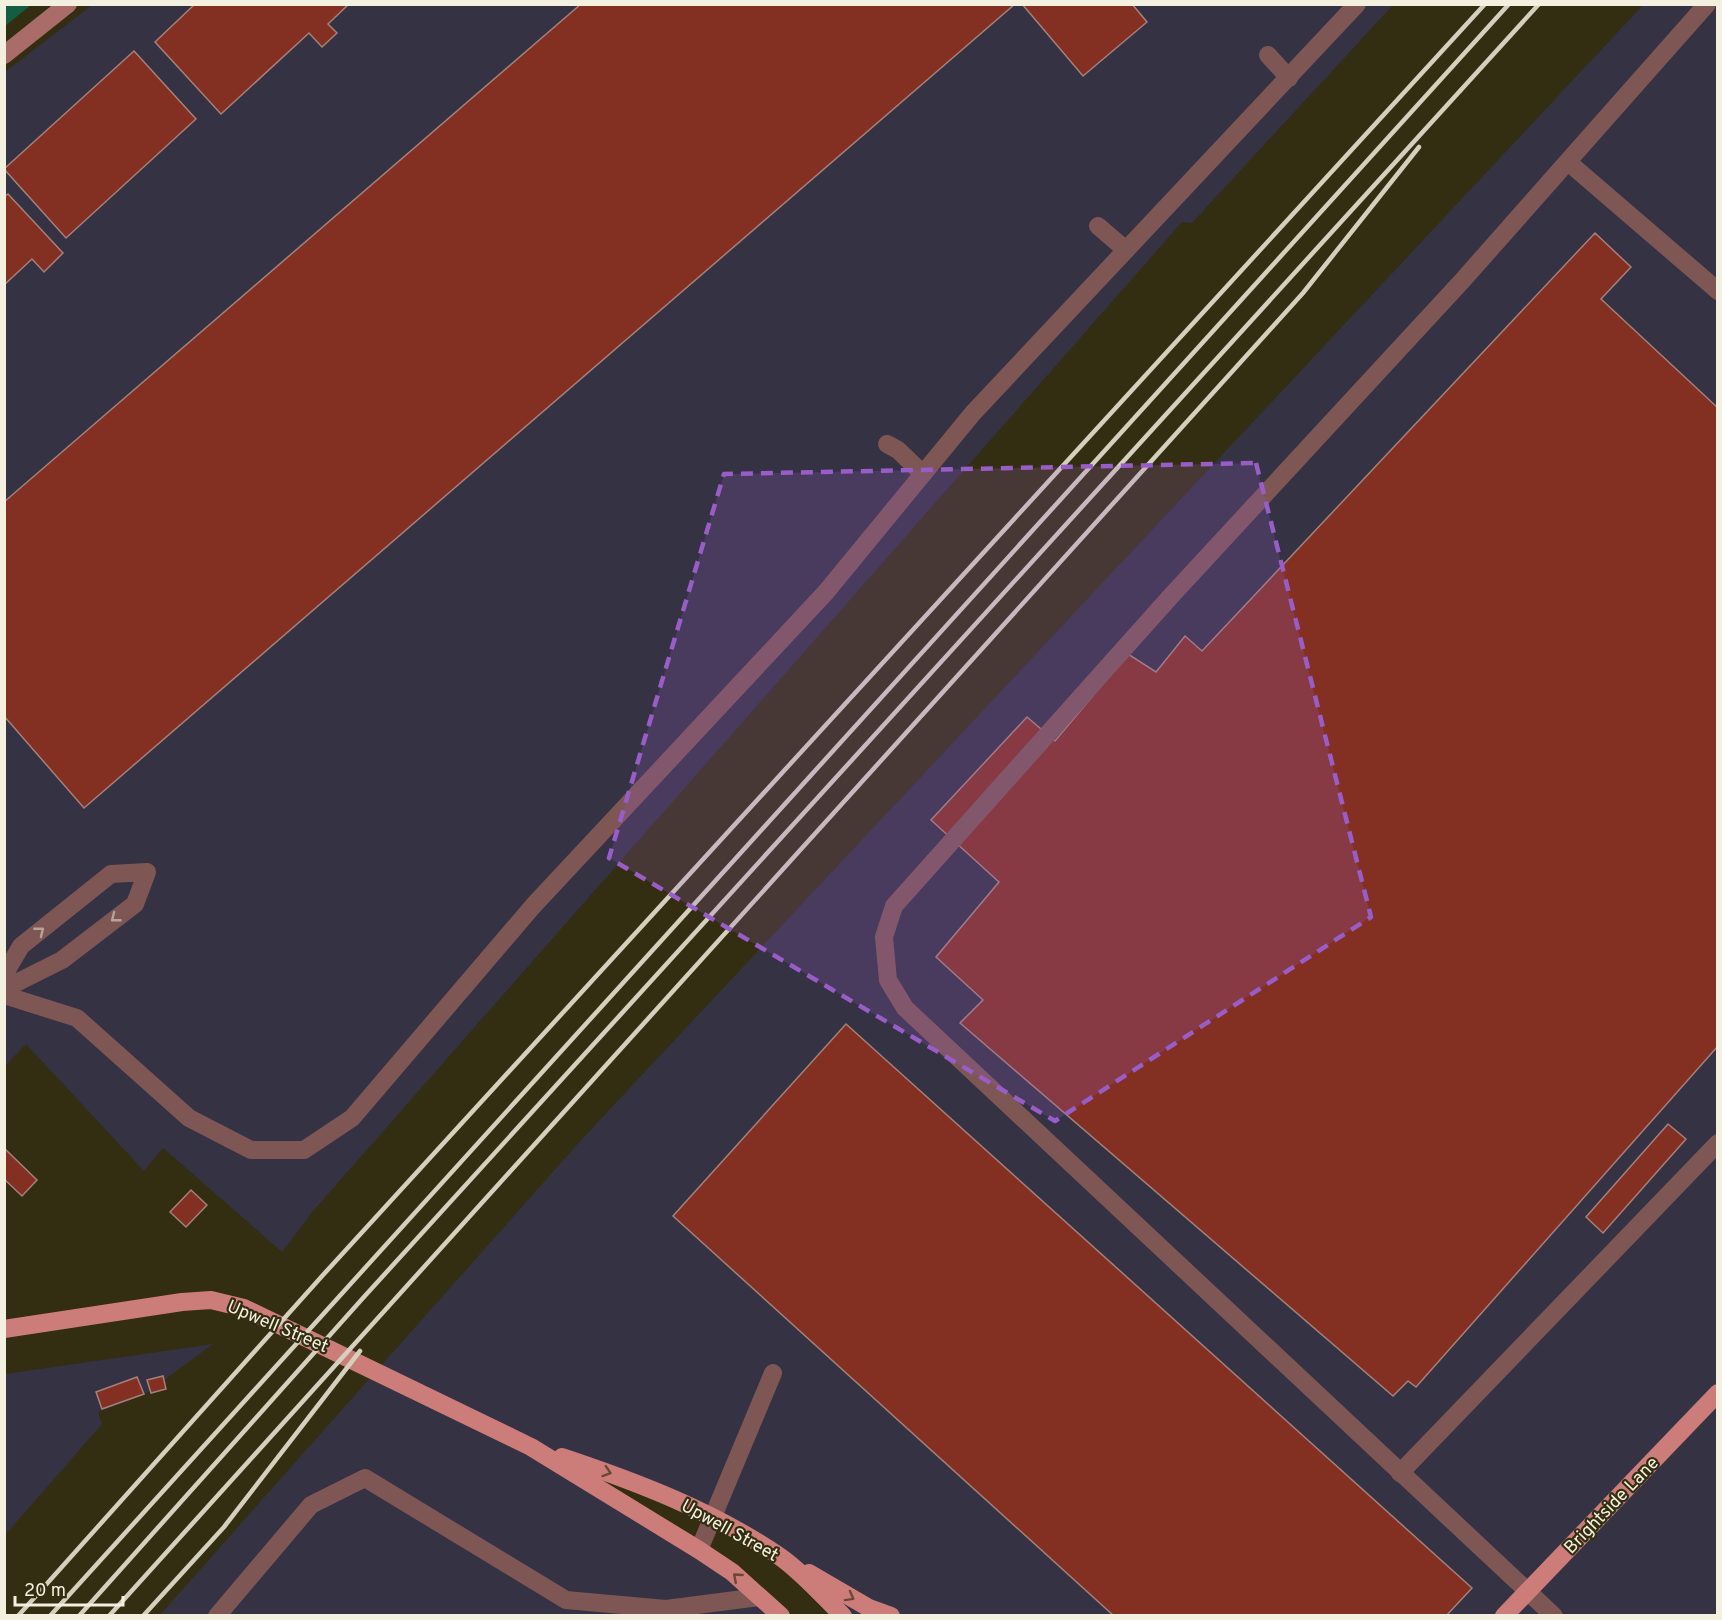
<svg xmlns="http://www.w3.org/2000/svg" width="1722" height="1620" viewBox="0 0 1722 1620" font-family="Overpass,sans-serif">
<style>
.industrial{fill:#343243}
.green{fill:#135d42}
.building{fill:#833023;stroke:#a4817a;stroke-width:1.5}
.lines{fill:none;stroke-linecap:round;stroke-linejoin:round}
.lane{stroke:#7e5654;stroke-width:18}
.secondary{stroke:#aa6c69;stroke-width:18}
.primary{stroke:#cd7d79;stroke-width:18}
.rail{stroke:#d4d0bd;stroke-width:4.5}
.oneway{stroke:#b8a39a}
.oneway2{stroke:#694935}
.marked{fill:#995dc7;fill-opacity:0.2;stroke:#995dc7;stroke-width:4.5;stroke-dasharray:12 8;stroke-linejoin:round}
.labels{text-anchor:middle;stroke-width:4.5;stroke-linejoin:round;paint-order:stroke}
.street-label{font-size:18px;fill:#f3f0df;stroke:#332d11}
</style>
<rect width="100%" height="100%" fill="#332d11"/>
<g class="industrial">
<polygon points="92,5 1393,5 1192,223 1182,222 314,1210 282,1252 163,1148 144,1171 26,1044 5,1066 5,72"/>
<polygon points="1643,5 1717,5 1717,1615 843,1615 751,1539 535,1448 781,1615 159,1616 582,1139"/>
<polygon points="213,1344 144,1395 98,1412 102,1424 5,1535 5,1374"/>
</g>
<polygon class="green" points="5,4 31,4 31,5 5,26"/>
<g class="building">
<polygon points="195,4 349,4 328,24 337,33 322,47 309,33 221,114 155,42"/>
<polygon points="581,4 1015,4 84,808 4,716 4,502"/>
<polygon points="1022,4 1132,4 1147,22 1083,76"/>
<polygon points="134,51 196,119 66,238 4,169"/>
<polygon points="8,194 63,253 44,272 32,259 4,285 4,197"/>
<polygon points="1595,233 1631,267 1601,299 1718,408 1718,1046 1416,1387 1408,1381 1393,1396 960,1023 983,1000 936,957 999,882 931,820 1027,717 1055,741 1128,654 1156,672 1185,636 1202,651"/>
<polygon points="846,1024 1472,1588 1446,1616 1114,1616 673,1216"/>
<polygon points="1668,1124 1686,1139 1603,1233 1586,1217"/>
<polygon points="4,1148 37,1180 22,1196 4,1179"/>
<polygon points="191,1190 207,1205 186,1227 170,1212"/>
<polygon points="163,1376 166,1389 151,1393 147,1380"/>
<polygon points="137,1377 144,1394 102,1409 96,1392"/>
</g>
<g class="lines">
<g class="lane">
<polyline points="1268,55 1289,78"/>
<polyline points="1568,162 1718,291"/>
<polyline points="1098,226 1126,250"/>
<polyline points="887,444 898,450 923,474"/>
<polyline points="4,975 21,946 111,874 147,872 135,904 62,960 4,989"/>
<polyline points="4,995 77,1018 189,1118 251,1150 304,1150 352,1118 533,906 826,592 973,413 1357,4"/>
<polyline points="1400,1473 1718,1143"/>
<polyline points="699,1550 773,1373"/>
<polyline points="217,1616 311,1505 365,1478 566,1600 666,1609 759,1597"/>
<polyline points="1554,1616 905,1008 888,980 884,937 894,906 1171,596 1462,281 1707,4"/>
</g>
<polyline class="secondary" points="4,55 68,4"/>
<g class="primary">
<polyline points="4,1329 182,1302 211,1300 244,1308 531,1447 699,1550 732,1572 781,1616"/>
<path d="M562 1457C637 1482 713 1511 779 1556 802 1572 823 1596 843 1616"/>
<polyline points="809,1573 869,1608 891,1616"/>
<polyline points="1504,1616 1718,1393"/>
</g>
<g class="rail">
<polyline points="18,1616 323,1275 1485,4"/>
<polyline points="50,1616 1509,4"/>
<polyline points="79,1616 363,1298 1539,4"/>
<polyline points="109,1616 1303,293 1419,147"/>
<polyline points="143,1616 224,1527 360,1351"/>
</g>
</g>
<defs><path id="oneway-chevron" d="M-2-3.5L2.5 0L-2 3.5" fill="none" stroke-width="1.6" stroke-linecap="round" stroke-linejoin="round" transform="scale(1.5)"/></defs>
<g class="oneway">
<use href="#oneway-chevron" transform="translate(115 918) rotate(142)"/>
<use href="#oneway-chevron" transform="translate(40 931) rotate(-39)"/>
</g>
<g class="oneway2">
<use href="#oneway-chevron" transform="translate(607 1472) rotate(18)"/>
<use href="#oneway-chevron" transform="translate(737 1577) rotate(-139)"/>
<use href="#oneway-chevron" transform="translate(850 1597) rotate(29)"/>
</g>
<path class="marked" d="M1256 463 1371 917 1055 1121 609 858 724 474Z"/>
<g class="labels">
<g class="street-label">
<text transform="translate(278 1326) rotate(23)" y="6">Upwell Street</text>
<text transform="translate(1611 1505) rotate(-46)" y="6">Brightside Lane</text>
<text transform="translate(730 1530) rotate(29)" y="6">Upwell Street</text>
</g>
</g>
<rect width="1722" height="1620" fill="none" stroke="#f3f0df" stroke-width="12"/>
<path d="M15 1596v9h108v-9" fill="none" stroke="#f3f0df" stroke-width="3"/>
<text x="24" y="1596" font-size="18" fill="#f3f0df" stroke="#332d11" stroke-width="4.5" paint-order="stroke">20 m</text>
</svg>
